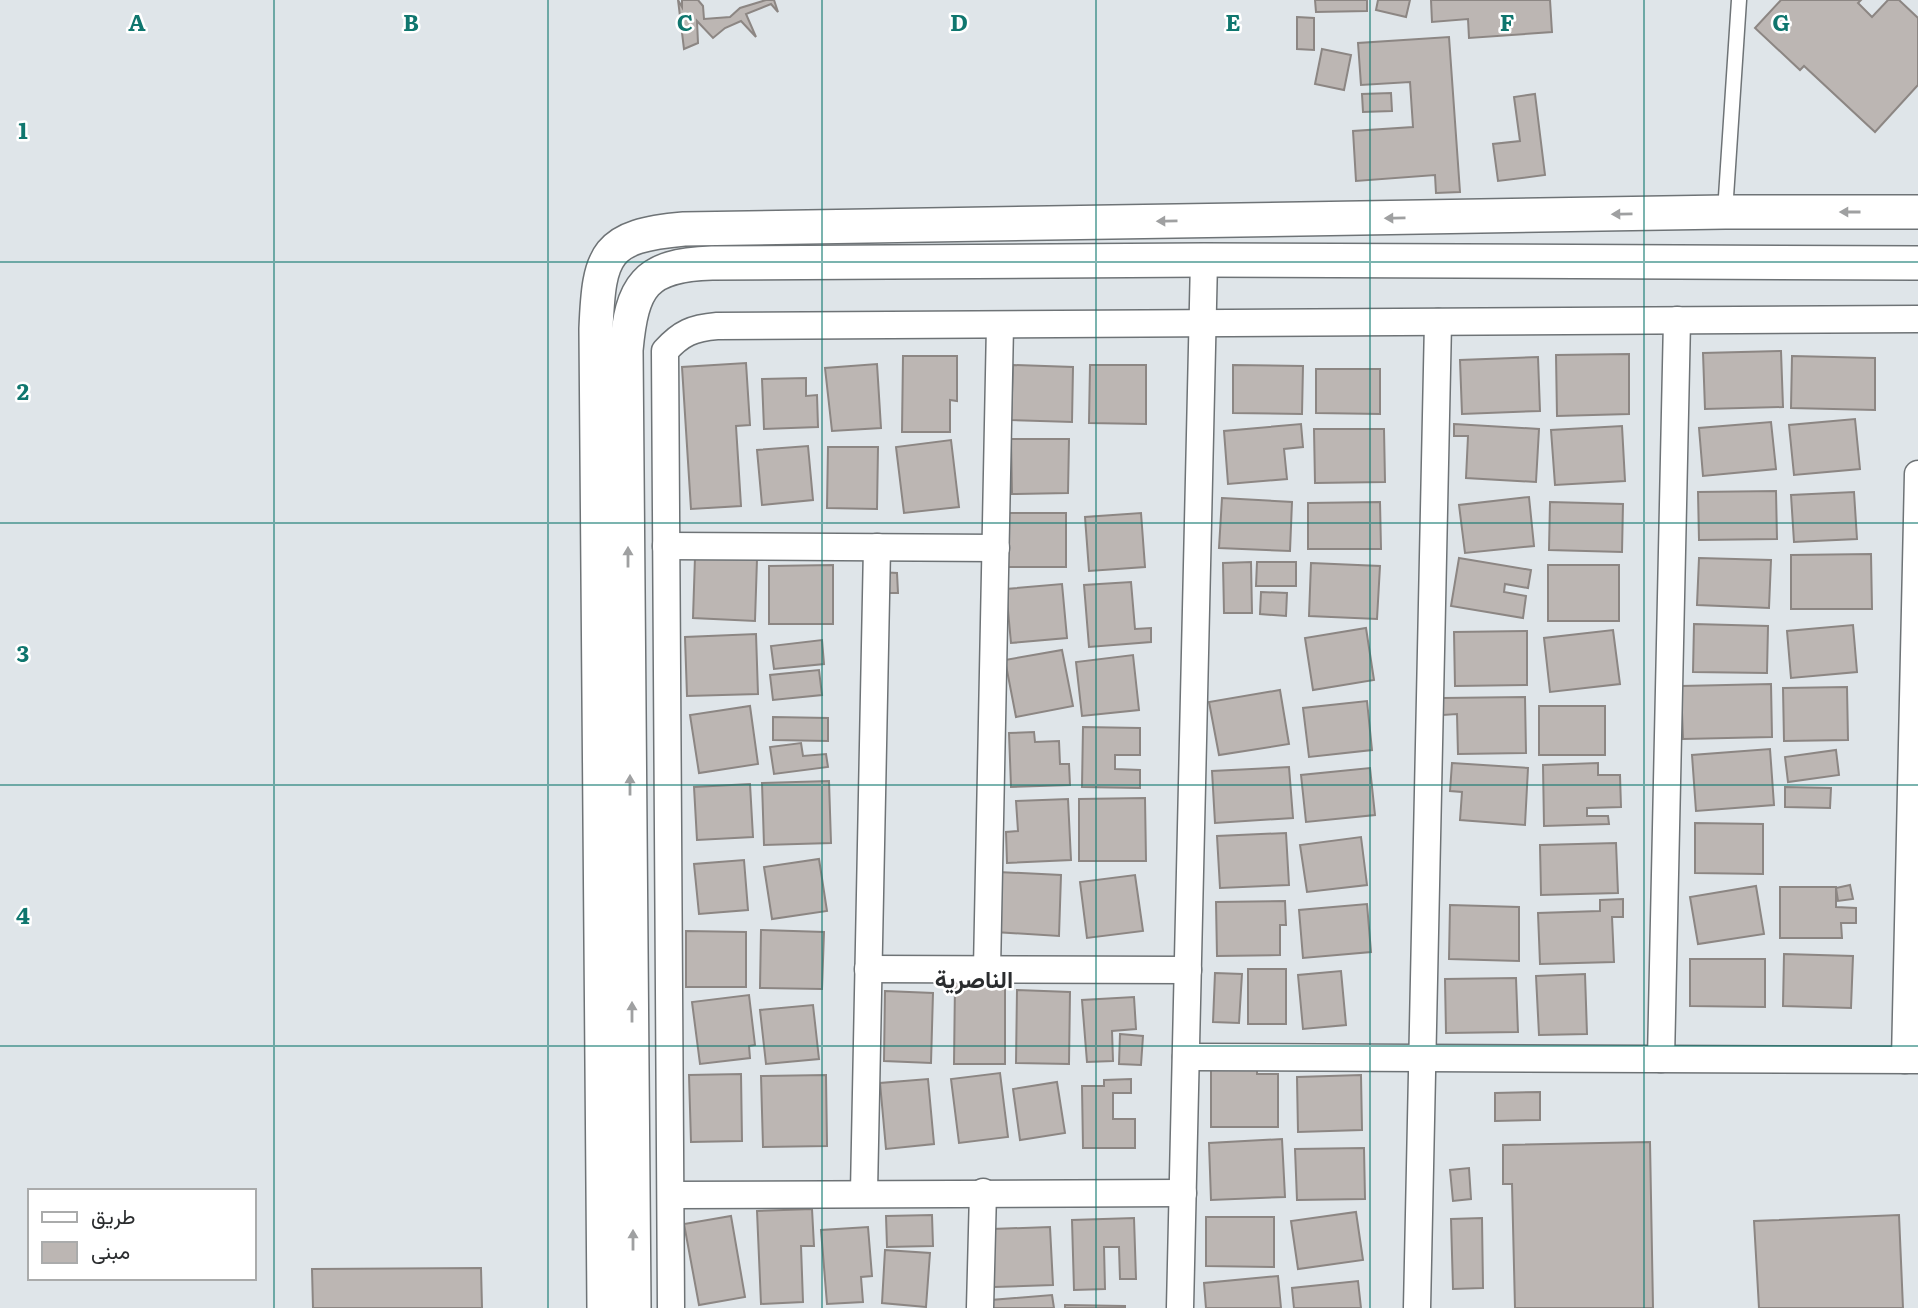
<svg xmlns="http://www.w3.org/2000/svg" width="1918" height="1308" viewBox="0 0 1918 1308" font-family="Literata,Vazirmatn,serif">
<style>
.building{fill:#bcb6b3;stroke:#8c8683;stroke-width:2}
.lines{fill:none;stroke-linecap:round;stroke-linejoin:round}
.service-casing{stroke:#6e7376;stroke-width:17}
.minor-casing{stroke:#6e7376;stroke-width:29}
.tertiary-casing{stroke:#6e7376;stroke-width:36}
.service{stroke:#fff;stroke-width:14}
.minor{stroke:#fff;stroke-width:26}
.tertiary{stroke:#fff;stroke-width:33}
.oneway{fill:#9fa0a1}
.grid{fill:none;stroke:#0f766e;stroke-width:2;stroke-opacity:0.55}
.labels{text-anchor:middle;stroke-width:5;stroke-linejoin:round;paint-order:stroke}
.neighbourhood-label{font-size:24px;font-weight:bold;fill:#2a2c2e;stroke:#fff}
.grid-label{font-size:23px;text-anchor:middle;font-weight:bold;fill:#0f766e;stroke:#fff;stroke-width:5;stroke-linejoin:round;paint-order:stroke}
</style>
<rect width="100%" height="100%" fill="#dfe5e9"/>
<g class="building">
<polygon points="678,0 682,7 682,0 698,0 703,6 704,19 730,17 740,8 766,0 774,0 778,12 771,4 746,14 756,37 741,21 725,28 713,38 697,21 698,43 684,49"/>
<polygon points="1315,0 1367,0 1367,11 1316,12"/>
<polygon points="1378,0 1410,0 1406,17 1376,10"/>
<polygon points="1431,0 1550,0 1552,32 1469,38 1468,19 1432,22"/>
<polygon points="1781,0 1861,0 1858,3 1872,17 1888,0 1899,0 1918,18 1918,85 1875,132 1804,66 1800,70 1755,28"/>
<polygon points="1297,17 1314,18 1314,50 1297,49"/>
<polygon points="1449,37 1460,192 1436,193 1435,175 1356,181 1353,131 1413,127 1410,82 1361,85 1358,43"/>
<polygon points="1322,49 1351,55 1344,90 1315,84"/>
<polygon points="1391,93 1392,111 1363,112 1362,94"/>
<polygon points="1535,94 1545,175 1498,181 1493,144 1520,141 1514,97"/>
<polygon points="1781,351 1783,407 1705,409 1703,353"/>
<polygon points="1629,354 1629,414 1557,416 1556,355"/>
<polygon points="903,356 957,356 957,401 950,400 950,432 902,432"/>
<polygon points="1792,356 1875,358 1875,410 1791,408"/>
<polygon points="1538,357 1540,411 1462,414 1460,360"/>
<polygon points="746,363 750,425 736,426 741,506 691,509 682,367"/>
<polygon points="877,364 881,428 832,431 825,368"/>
<polygon points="1013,365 1073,367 1072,422 1011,420"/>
<polygon points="1090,365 1146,365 1146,424 1089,423"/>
<polygon points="1233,365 1303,366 1302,414 1233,413"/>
<polygon points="1316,369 1380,369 1380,414 1316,413"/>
<polygon points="806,378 806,396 817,395 818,427 764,429 762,379"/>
<polygon points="1855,419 1860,469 1794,475 1789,425"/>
<polygon points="1771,422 1776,469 1703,476 1699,428"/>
<polygon points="1301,424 1303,447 1284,449 1287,479 1228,484 1224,431"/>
<polygon points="1454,424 1539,429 1536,482 1466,478 1468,436 1454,436"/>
<polygon points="1622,426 1625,481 1555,485 1551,430"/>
<polygon points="1314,429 1384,429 1385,482 1315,483"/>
<polygon points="1011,439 1069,439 1068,493 1012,494"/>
<polygon points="951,440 959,507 904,513 896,447"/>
<polygon points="808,446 813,500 762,505 757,450"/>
<polygon points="828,447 878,447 877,509 827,508"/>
<polygon points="1776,491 1777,539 1699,540 1698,492"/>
<polygon points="1854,492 1857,539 1794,542 1791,495"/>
<polygon points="1529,497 1534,546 1465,553 1459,505"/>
<polygon points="1222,498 1292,502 1290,551 1219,548"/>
<polygon points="1380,502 1381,549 1308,549 1308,503"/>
<polygon points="1550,502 1623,504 1622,552 1549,550"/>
<rect x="1007" y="513" width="59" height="54"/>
<polygon points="1141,513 1145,567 1089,571 1085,517"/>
<polygon points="1871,554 1872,609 1791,609 1791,555"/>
<polygon points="695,557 757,559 755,621 693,618"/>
<polygon points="1459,558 1531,570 1528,588 1505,584 1504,592 1526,596 1523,618 1451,606"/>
<polygon points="1699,558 1771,560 1769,608 1697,605"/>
<polygon points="1251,562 1252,613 1224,613 1223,563"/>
<polygon points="1257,562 1296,562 1296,586 1256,586"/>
<polygon points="1311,563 1380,566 1377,619 1309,616"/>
<polygon points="833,565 833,624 769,624 769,566"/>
<rect x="1548" y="565" width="71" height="56"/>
<polygon points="879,572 897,573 898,593 879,593"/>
<polygon points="1131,582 1135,629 1151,628 1151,642 1089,647 1084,585"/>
<polygon points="1062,584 1067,638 1011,643 1006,589"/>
<polygon points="1261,592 1287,593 1286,616 1260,614"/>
<polygon points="1694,624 1768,626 1767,673 1693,672"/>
<polygon points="1853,625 1857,672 1791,678 1787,631"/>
<polygon points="1366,628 1374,680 1313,690 1305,638"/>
<polygon points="1613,630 1620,684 1550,692 1544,638"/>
<polygon points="1527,631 1527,685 1455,686 1454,632"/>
<polygon points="756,634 758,694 687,696 685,637"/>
<polygon points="822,640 824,664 774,669 771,646"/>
<polygon points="1062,650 1073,706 1016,717 1005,660"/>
<polygon points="1133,655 1139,710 1082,716 1076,662"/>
<polygon points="819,670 822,695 773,700 770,675"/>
<polygon points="1771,684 1772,737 1683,739 1681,686"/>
<polygon points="1847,687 1848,740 1784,741 1783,688"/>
<polygon points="1280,690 1289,744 1219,755 1209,702"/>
<polygon points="1525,697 1526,753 1458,754 1457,714 1443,715 1443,698"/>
<polygon points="1367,701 1372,750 1309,757 1303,708"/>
<polygon points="750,706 758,764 699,773 690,715"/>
<rect x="1539" y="706" width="66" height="49"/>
<polygon points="773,717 828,718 828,741 773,740"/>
<polygon points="1083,727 1140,728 1140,755 1115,755 1115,769 1140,770 1140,788 1082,787"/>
<polygon points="1034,732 1035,742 1059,741 1060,764 1069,764 1070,785 1011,787 1009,733"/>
<polygon points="801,743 803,756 826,754 828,767 774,774 770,747"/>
<polygon points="1770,749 1774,805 1696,811 1692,755"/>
<polygon points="1836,750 1839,775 1788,782 1785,757"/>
<polygon points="1452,763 1528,768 1525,825 1460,820 1462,792 1450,791"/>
<polygon points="1598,763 1598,775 1620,775 1621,807 1587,808 1587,816 1608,816 1609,824 1544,826 1543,765"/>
<polygon points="1289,767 1293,818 1215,823 1212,771"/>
<polygon points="1370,768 1375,815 1306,822 1301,775"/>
<polygon points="829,781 831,843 764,845 762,783"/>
<polygon points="750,784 753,837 697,840 694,787"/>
<polygon points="1785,787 1831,788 1830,808 1785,807"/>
<polygon points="1145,798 1146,861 1079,861 1079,799"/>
<polygon points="1068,799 1071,860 1007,863 1006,832 1018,831 1016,801"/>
<polygon points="1695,823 1763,824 1763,874 1695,873"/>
<polygon points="1286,833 1289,885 1220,888 1217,836"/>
<polygon points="1361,837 1367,885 1307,892 1300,845"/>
<polygon points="1616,843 1618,893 1541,895 1540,845"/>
<polygon points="819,859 827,911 772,919 764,867"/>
<polygon points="744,860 748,910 699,914 694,864"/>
<polygon points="998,872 1061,875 1059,936 995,932"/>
<polygon points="1135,875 1143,931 1087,938 1080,882"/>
<polygon points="1850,885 1853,899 1838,901 1836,888"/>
<polygon points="1756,886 1764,934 1698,944 1690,897"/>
<polygon points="1780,887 1836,887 1836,907 1856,908 1856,923 1841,923 1842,938 1780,938"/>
<polygon points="1623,899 1623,917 1612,917 1614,962 1540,964 1538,913 1600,911 1600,900"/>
<polygon points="1285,901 1286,925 1280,925 1280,955 1217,956 1216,902"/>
<polygon points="1367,904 1371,952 1303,958 1299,910"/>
<polygon points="1450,905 1519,907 1519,961 1449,959"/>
<polygon points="761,930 824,932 822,989 760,988"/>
<polygon points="686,931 746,932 746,987 686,987"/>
<polygon points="1784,954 1853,956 1851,1008 1783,1006"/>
<polygon points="1690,959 1765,959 1765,1007 1690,1006"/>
<rect x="1248" y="969" width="38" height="55"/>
<polygon points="1341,971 1346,1025 1303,1029 1298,975"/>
<polygon points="1215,973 1242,974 1239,1023 1213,1022"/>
<polygon points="1585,974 1587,1034 1539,1035 1536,976"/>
<polygon points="1516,978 1518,1032 1446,1033 1445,979"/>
<polygon points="955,983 1005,983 1005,1064 954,1064"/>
<polygon points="1017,990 1070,992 1069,1064 1016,1063"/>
<polygon points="885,991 933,993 931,1063 884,1061"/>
<polygon points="749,995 755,1045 749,1046 750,1058 700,1064 692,1002"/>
<polygon points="1134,997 1136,1029 1112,1031 1113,1061 1087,1062 1082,1000"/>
<polygon points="813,1005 819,1059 766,1064 760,1010"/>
<polygon points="1120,1034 1143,1036 1141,1065 1119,1064"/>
<polygon points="1211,1067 1257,1067 1257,1074 1278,1074 1278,1127 1211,1127"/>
<polygon points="1000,1073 1008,1137 959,1143 951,1079"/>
<polygon points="741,1074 742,1141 691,1142 689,1075"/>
<polygon points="826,1075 827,1146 763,1147 761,1076"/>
<polygon points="1361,1075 1362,1130 1298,1132 1297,1077"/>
<polygon points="928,1079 934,1144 886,1149 880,1083"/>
<polygon points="1131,1079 1131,1093 1113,1093 1113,1119 1135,1119 1135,1148 1083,1148 1082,1086 1104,1086 1104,1080"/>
<polygon points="1057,1082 1065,1133 1020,1140 1013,1089"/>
<polygon points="1540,1092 1540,1120 1495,1121 1495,1093"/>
<polygon points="1282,1139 1285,1197 1211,1200 1209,1143"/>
<polygon points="1650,1142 1653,1308 1515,1308 1512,1184 1503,1184 1503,1145"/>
<polygon points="1364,1148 1365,1199 1297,1200 1295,1149"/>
<polygon points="1469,1168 1471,1199 1453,1201 1450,1170"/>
<polygon points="812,1209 814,1246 801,1246 803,1302 761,1304 757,1211"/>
<polygon points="1356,1212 1363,1260 1298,1269 1291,1221"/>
<polygon points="932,1215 933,1246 887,1247 886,1216"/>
<polygon points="1899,1215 1903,1308 1759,1308 1754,1221"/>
<polygon points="731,1216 745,1297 699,1305 684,1224"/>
<polygon points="1206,1217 1274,1217 1274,1267 1206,1266"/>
<polygon points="1134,1218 1136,1279 1120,1279 1119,1247 1104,1247 1105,1289 1074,1290 1072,1220"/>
<polygon points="1482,1218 1483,1288 1453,1289 1451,1219"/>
<polygon points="868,1227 872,1276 861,1277 863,1302 827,1304 821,1230"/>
<polygon points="1050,1227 1053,1285 994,1287 992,1229"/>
<polygon points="885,1250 930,1253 926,1307 882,1303"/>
<polygon points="481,1268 482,1308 313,1308 312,1269"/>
<polygon points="1278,1276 1281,1308 1206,1308 1204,1283"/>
<polygon points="1358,1281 1361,1308 1294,1308 1292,1288"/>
<polygon points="1052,1295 1054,1308 991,1308 991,1300"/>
<polygon points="1065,1305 1125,1306 1125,1308 1065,1308"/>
</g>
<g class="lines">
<defs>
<polyline id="service" points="1725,212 1739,0"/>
<g id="minor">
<polyline points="666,546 996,548"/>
<polyline points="868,969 1188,970"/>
<polyline points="987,969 1000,325"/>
<polyline points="1186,1057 1918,1060"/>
<polyline points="1661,1059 1677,320"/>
<polyline points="1905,1060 1918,474"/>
<polyline points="864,1192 877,547"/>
<polyline points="671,1195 1183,1193"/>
<path d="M671 1308 665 351C681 333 693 328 717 326L1918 319"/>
<polyline points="980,1308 983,1192"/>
<polyline points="1180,1308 1204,260"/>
<polyline points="1417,1308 1438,322"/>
</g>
<g id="tertiary">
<path d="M604 1308 596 329C599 253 605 236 684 229L1725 212H1918"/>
<path d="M634 1308 626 350C632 286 644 265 712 263L1204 260 1918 263"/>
</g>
</defs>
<use href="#service" class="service-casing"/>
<use href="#minor" class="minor-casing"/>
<use href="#tertiary" class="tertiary-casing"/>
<use href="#service" class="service"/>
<use href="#minor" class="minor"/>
<use href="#tertiary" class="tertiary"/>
</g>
<defs><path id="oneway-solid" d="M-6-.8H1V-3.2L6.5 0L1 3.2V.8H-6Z" transform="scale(1.75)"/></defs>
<g class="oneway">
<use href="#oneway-solid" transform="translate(1850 212) rotate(-180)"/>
<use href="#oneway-solid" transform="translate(1622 214) rotate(179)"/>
<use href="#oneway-solid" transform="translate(1395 218) rotate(179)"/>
<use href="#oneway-solid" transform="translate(1167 221) rotate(179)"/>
<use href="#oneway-solid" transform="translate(628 557) rotate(-90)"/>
<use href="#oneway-solid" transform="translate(630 785) rotate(-90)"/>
<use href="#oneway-solid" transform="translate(632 1012) rotate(-90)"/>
<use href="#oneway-solid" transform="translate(633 1240) rotate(-90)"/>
</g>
<path class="grid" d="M274 0V1308M548 0V1308M822 0V1308M1096 0V1308M1370 0V1308M1644 0V1308M0 262H1918M0 523H1918M0 785H1918M0 1046H1918"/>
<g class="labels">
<g class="neighbourhood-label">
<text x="974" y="988">الناصرية</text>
</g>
</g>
<g class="grid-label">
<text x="137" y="31">A</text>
<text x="411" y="31">B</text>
<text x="685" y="31">C</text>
<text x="959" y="31">D</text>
<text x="1233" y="31">E</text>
<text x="1507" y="31">F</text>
<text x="1781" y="31">G</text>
<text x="23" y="139">1</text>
<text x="23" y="400">2</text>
<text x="23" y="662">3</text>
<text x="23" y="924">4</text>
</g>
<rect x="28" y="1189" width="228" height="91" fill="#ffffff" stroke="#aaabab" stroke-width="2"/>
<rect x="42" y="1212" width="35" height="10" fill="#ffffff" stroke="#aaabab" stroke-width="2"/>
<text x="91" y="1224" font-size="21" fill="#2a2c2e">طريق</text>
<rect x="42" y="1242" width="35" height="21" fill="#bcb6b3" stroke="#aaabab" stroke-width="2"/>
<text x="91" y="1259" font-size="21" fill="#2a2c2e">مبنى</text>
</svg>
